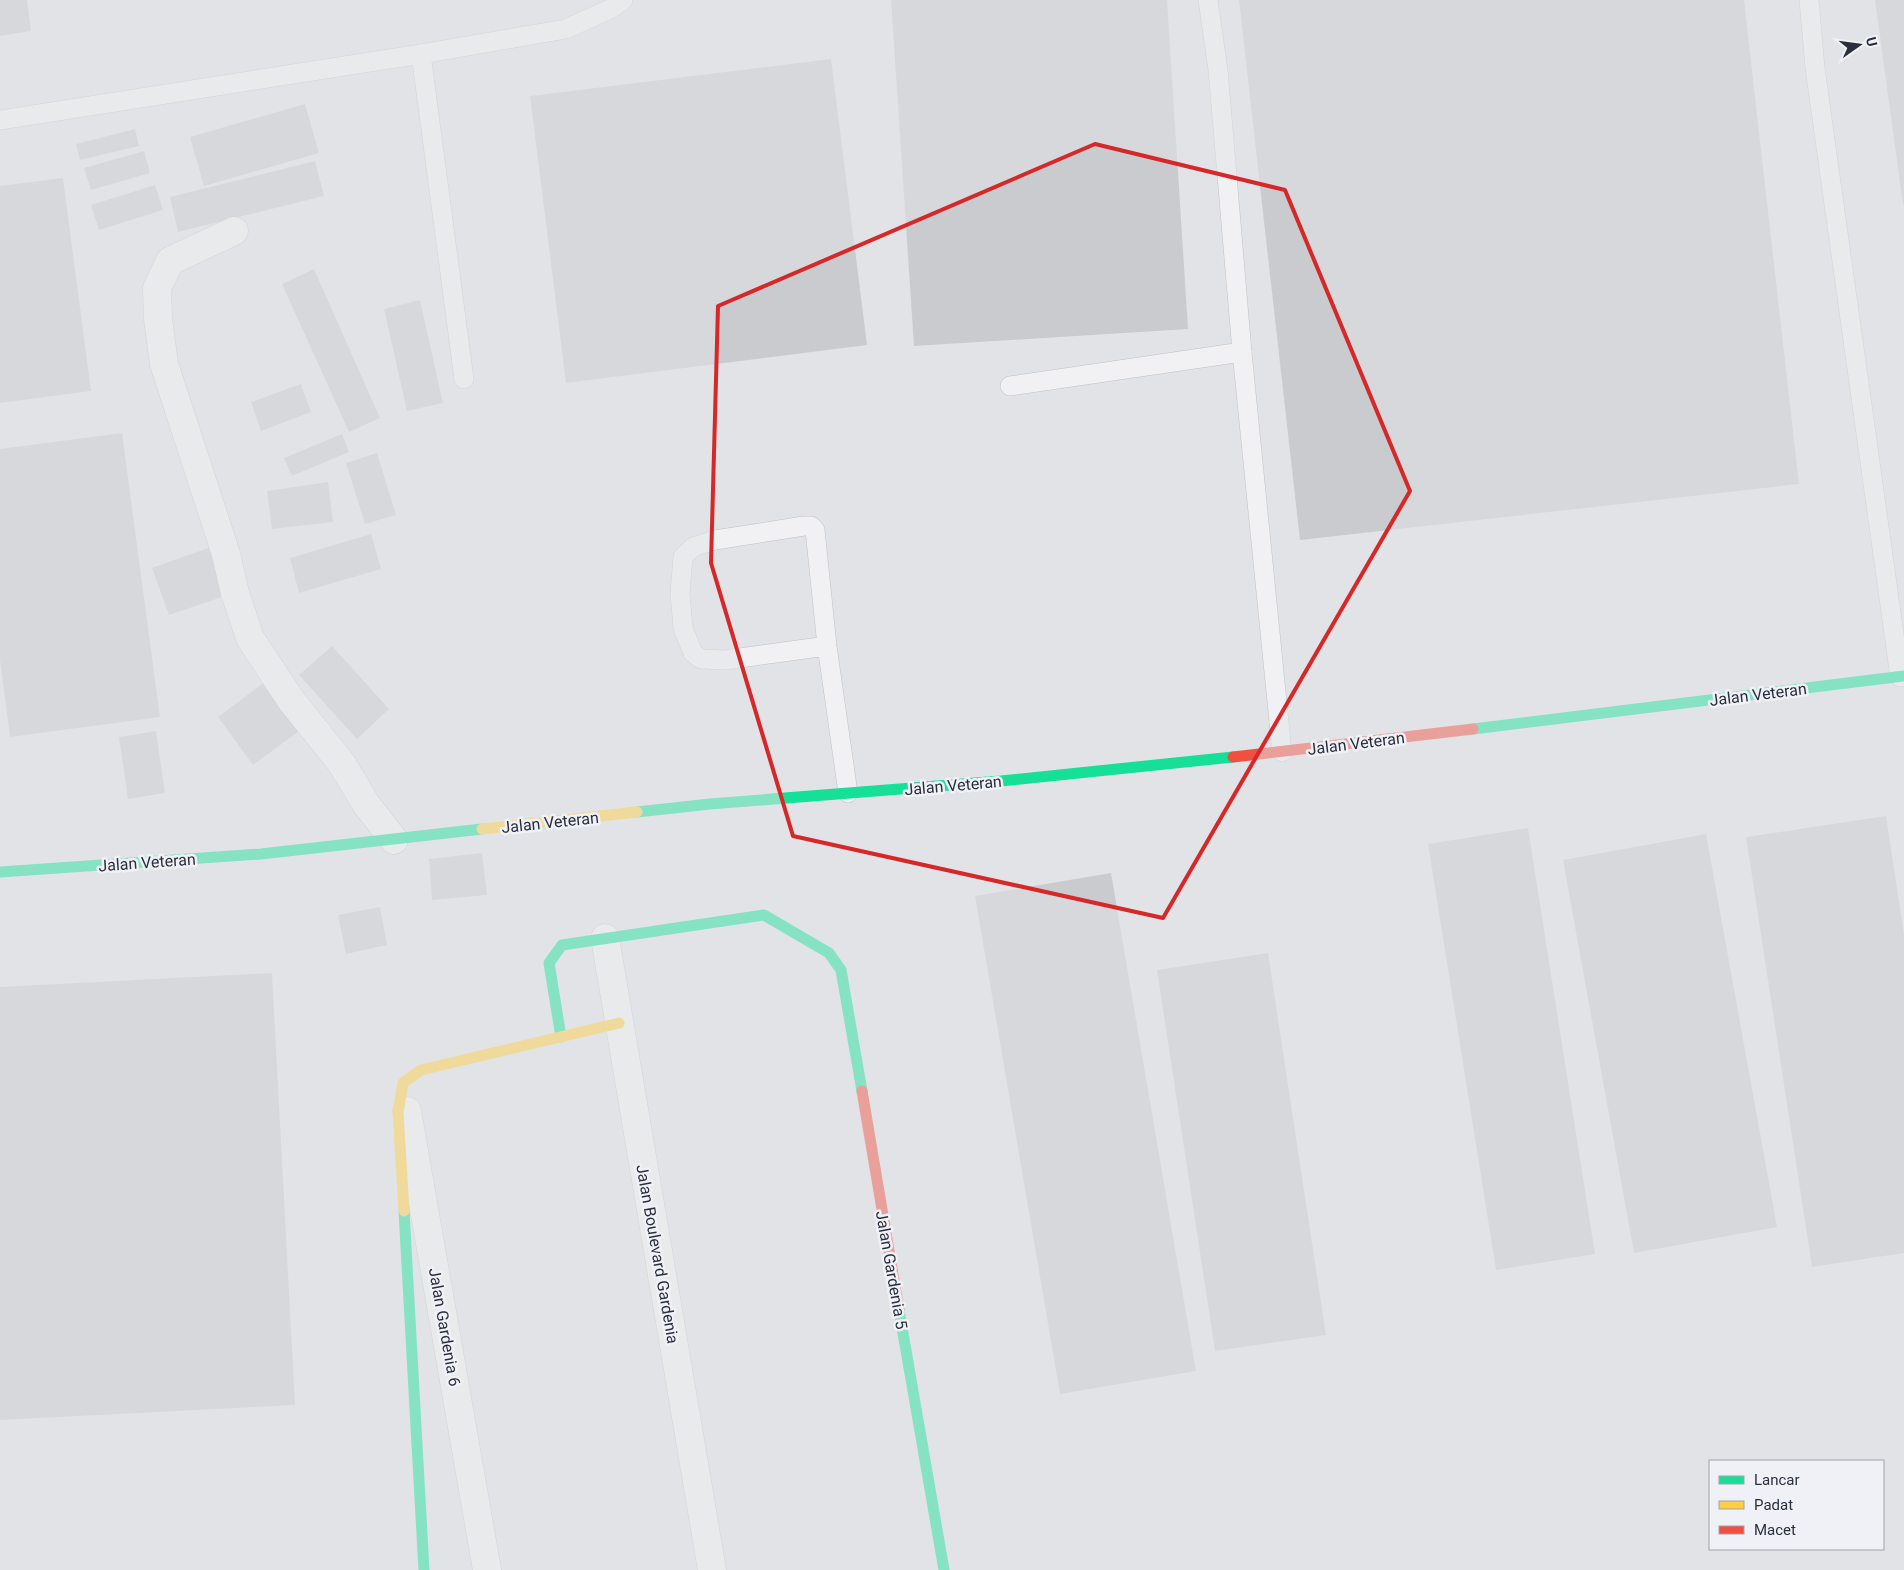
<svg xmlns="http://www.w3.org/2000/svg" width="1904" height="1570" viewBox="0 0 1904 1570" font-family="Roboto,sans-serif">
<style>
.building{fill:#cacbce}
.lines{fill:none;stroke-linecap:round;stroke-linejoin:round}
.lane-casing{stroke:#c0c1c4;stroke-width:20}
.street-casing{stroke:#c0c1c4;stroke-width:29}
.lane{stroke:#f1f1f4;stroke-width:19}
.street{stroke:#f1f1f4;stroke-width:28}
.fast{stroke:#16e098;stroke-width:11}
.slow{stroke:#ffcf43;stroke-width:11}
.jam{stroke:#f24e42;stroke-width:11}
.marked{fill:none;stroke:#d62828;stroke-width:4;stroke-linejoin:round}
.labels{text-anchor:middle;stroke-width:5;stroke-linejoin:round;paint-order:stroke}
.street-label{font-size:16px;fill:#2a2f3e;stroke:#f0f1f6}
</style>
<rect width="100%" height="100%" fill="#e2e3e6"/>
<g class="building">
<polygon points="0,0 27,0 31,31 0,36"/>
<polygon points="891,0 1167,0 1188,329 914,346"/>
<polygon points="1239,0 1744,0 1799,484 1300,540"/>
<polygon points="1875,0 1904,0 1904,205 1903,205"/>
<polygon points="831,59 867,345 566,383 530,96"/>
<polygon points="305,104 319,153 204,186 190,137"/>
<polygon points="135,129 139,146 80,160 76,144"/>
<polygon points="144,151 150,173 91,190 84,168"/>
<polygon points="315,161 324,196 178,232 170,197"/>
<polygon points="63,178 91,391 0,403 0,186"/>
<polygon points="155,185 163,210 99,230 91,205"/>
<polygon points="314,269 380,418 349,432 282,284"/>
<polygon points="420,300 443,403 407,411 384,309"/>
<polygon points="301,384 311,412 261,431 251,402"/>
<polygon points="122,433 160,717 10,737 0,660 0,449"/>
<polygon points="342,434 349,452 292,476 284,458"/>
<polygon points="377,453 396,515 365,524 346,463"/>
<polygon points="328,482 333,522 272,529 267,491"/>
<polygon points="371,534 381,569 299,593 290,558"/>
<polygon points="211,547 228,595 169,615 152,568"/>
<polygon points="332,646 389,709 357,739 299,675"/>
<polygon points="270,678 306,726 253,765 218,717"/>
<polygon points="156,731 165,793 128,799 119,737"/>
<polygon points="1886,816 1904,934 1904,1253 1812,1267 1746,837"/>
<polygon points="1528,828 1595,1254 1496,1270 1428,844"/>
<polygon points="1706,834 1777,1227 1634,1253 1563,860"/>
<polygon points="482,853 487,895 432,900 429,859"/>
<polygon points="1111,873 1196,1371 1060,1394 975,896"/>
<polygon points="380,907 387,945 346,954 338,915"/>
<polygon points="1268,953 1326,1335 1215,1351 1157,970"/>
<polygon points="272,973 295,1405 0,1420 0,987"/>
</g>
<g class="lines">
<defs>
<g id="lane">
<polyline points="1208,0 1218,70 1242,352 1282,752"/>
<polyline points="1809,0 1815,68 1900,677"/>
<polyline points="421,54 464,379"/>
<polyline points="0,120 421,54 566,29 612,8 623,0"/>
<polyline points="1010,386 1242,352"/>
<polyline points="827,646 725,660 701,659 693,653 683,628 680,593 683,557 693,547 715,540 804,526 811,526 815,530 827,646 848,793"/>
</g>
<g id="street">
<polyline points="234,231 170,261 157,288 158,319 164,364 226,554 235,593 250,638 291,700 342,764 366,804 394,840"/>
<polyline points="605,938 712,1570"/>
<polyline points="407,1111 487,1570"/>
</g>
</defs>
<use href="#lane" class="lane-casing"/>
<use href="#street" class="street-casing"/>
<use href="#lane" class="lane"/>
<use href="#street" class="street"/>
<g class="fast">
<polyline points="1473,729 1904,676"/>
<polyline points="637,812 710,804 1001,781 1233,757"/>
<polyline points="0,872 261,854 482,829"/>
<polyline points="561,1037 549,963 562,945 764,915 829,953 841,970 862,1091"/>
<polyline points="404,1211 424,1570"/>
<polyline points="899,1310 944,1570"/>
</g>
<g class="slow">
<polyline points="482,829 637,812"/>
<polyline points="404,1211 398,1112 403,1083 421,1070 619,1023"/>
</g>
<g class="jam">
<polyline points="1233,757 1473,729"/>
<polyline points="862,1091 899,1310"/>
</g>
</g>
<path d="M0 0H1904V1570H0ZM1095 144 1285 190 1410 491 1163 918 793 836 711 563 718 306Z" fill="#e2e3e6" fill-opacity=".55" fill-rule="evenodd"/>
<path class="marked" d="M1095 144 1285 190 1410 491 1163 918 793 836 711 563 718 306Z"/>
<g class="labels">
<g class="street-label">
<text transform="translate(1758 694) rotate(-7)" y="6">Jalan Veteran</text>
<text transform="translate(1356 743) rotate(-7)" y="6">Jalan Veteran</text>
<text transform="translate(953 785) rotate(-5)" y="6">Jalan Veteran</text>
<text transform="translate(550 822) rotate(-6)" y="6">Jalan Veteran</text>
<text transform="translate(147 862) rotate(-4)" y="6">Jalan Veteran</text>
<text transform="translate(658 1254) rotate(80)" y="6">Jalan Boulevard Gardenia</text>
<text transform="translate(892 1270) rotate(80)" y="6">Jalan Gardenia 5</text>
<text transform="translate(445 1327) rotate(80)" y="6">Jalan Gardenia 6</text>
</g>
</g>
<rect x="1709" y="1460" width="175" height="90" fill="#f0f1f6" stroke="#a1a3ac"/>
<rect x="1719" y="1476" width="25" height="8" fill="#16e098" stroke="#a1a3ac"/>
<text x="1754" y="1485" font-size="15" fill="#2a2f3e">Lancar</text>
<rect x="1719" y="1501" width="25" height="8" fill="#ffcf43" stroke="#a1a3ac"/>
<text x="1754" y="1510" font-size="15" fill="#2a2f3e">Padat</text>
<rect x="1719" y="1526" width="25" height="8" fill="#f24e42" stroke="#a1a3ac"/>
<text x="1754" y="1535" font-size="15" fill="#2a2f3e">Macet</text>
<g transform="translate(1859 45) rotate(76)" stroke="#f0f1f6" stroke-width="4" paint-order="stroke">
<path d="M0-4L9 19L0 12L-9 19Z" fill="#2a2f3e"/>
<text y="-8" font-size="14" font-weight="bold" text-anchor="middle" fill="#2a2f3e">U</text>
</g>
</svg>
